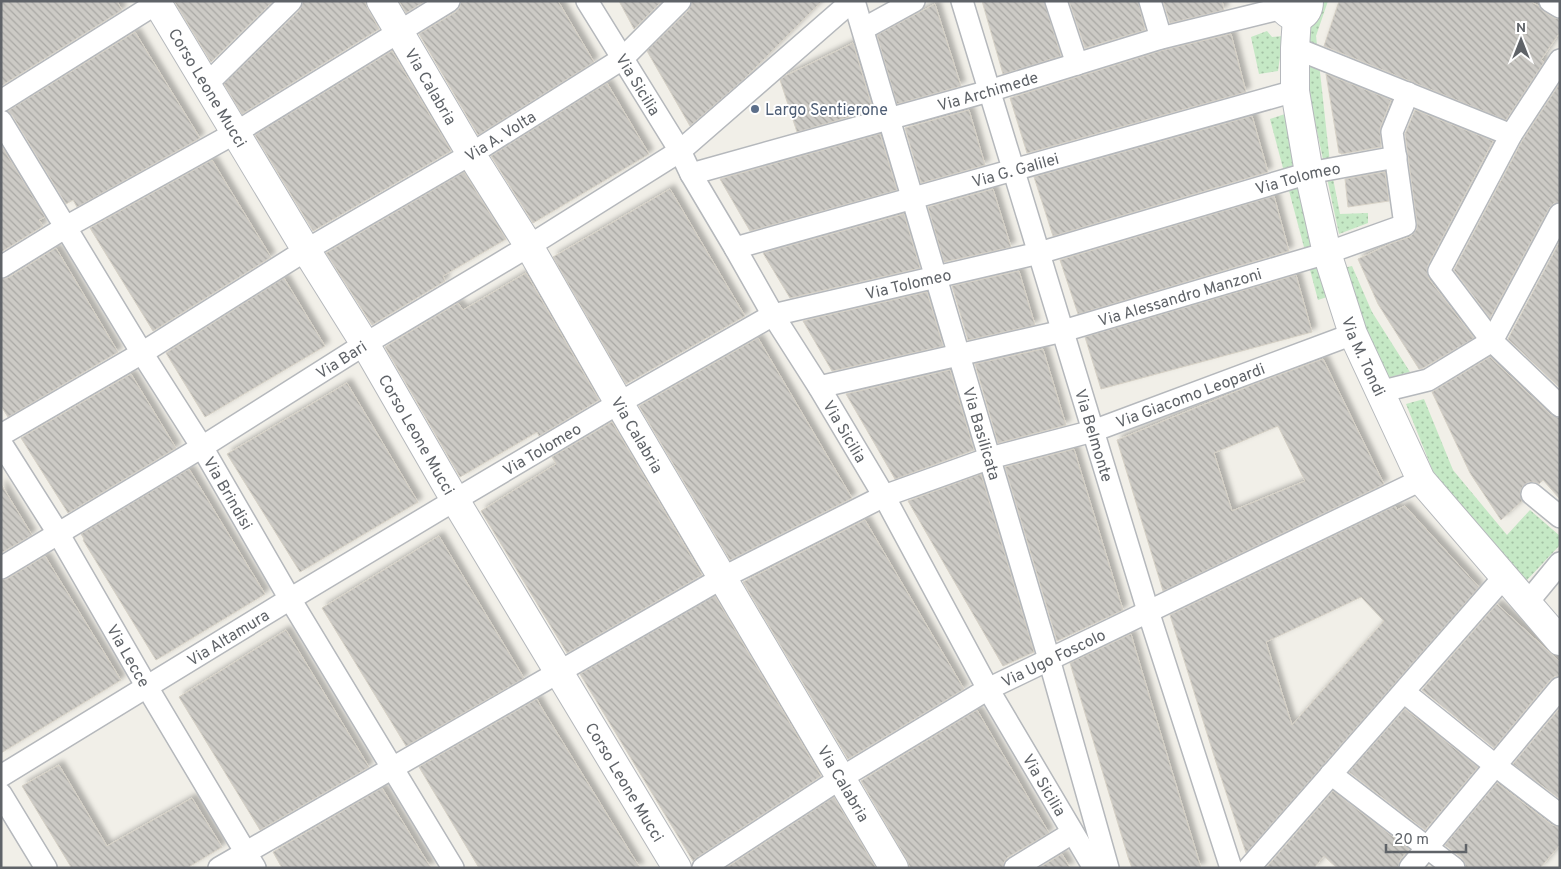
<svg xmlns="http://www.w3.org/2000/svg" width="1561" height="869" viewBox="0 0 1561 869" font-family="Overpass,sans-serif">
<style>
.garden{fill:url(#garden-dots)}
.building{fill:url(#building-back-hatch);stroke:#d6d1c6;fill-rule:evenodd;filter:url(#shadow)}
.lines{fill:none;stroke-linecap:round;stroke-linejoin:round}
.minor-casing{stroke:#b5b8bc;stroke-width:24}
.tertiary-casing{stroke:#b5b8bc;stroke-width:30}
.minor{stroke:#fff;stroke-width:21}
.tertiary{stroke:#fff;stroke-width:28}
.service-dot{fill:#5c6f8a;stroke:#fff;stroke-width:2}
.labels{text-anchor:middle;stroke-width:4;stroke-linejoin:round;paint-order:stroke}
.street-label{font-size:16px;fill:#5f6368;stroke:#fff}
.service-label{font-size:16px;fill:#4e5e75;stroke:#fff;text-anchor:start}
</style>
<defs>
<pattern id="garden-dots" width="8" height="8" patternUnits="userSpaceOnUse" patternTransform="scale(1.25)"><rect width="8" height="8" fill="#c5e8c5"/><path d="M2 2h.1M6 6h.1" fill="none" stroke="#a3c0a4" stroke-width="1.8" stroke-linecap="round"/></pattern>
<pattern id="building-back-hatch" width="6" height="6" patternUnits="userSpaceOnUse" patternTransform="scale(1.25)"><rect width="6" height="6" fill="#cccac5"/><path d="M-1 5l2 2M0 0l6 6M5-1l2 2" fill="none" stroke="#a9a8a4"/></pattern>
<filter id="shadow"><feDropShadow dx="4.5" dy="-4.5" stdDeviation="2.5" flood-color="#0004"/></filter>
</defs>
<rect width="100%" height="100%" fill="#f1efe8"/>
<g class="garden">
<polygon points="1322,1 1328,1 1316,36 1330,163 1340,214 1368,213 1368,223 1339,234 1308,89 1309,28 1314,24"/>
<polygon points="1267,31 1272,37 1283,36 1278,71 1259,74 1251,37"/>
<polygon points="1285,114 1330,296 1318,300 1270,119"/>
<polygon points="1352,266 1372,312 1410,372 1386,378 1361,325 1343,268"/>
<polygon points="1424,399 1453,470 1507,535 1530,510 1560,536 1560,545 1526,581 1434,474 1406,404"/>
</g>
<g class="building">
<polygon points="1,1 117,1 122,10 1,86"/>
<polygon points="174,1 273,1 211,62"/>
<polygon points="303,1 365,1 368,9 379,29 242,114 224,84 300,10"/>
<polygon points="399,1 425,1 406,13"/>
<polygon points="461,1 558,1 594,62 478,135 419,34 456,12 460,7"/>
<polygon points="619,1 662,1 634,29"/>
<polygon points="692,1 822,1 744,79 690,126 647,51 689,10"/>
<polygon points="982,1 1044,1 1061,56 1003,74"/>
<polygon points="1069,1 1138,1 1145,30 1085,48"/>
<polygon points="1163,1 1222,1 1224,10 1170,23"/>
<polygon points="1339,1 1529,1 1539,6 1543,11 1554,18 1560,19 1560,32 1541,60 1544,62 1506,120 1324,46"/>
<polygon points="935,4 961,86 897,104 877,35"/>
<polygon points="135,32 200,138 77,207 73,200 66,204 12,115 8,111"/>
<polygon points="1231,34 1246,92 1027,153 1010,98 1164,50"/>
<polygon points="853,43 873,110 797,132 780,80 785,76"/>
<polygon points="392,51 451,151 313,231 255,135"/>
<polygon points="1326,74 1391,100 1380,128 1381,147 1341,154 1341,153 1339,153"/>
<polygon points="607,83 649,154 533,223 491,156"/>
<polygon points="1560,83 1560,202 1554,203 1549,208 1490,318 1454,270 1522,141"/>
<polygon points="969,110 985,165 921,183 905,128"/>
<polygon points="1415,110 1493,141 1428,265 1427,271 1429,279 1474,338 1423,368 1419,369 1378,304 1358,259 1392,243 1410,237 1417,229 1417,223 1405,134"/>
<polygon points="1252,116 1268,172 1053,236 1034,177"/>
<polygon points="880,134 897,190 750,231 720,179"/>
<polygon points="1,145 45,217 39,220 43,226 1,252"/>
<polygon points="212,160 271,257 153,331 90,228"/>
<polygon points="464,172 506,239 443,276 445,281 372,325 326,253"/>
<polygon points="1385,172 1389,201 1348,207 1345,179"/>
<polygon points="670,189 745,316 626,384 553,257"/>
<polygon points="993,189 1011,247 944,262 928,207"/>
<polygon points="1274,196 1289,251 1078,314 1060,260"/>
<polygon points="904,214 920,268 790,298 763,253"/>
<polygon points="1560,241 1560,388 1508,339"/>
<polygon points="56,248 118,352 8,417 1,406 1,279 8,278"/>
<polygon points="1019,271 1035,325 968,340 952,286"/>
<polygon points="526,273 599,400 539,436 537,432 460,477 385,347 458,303 463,310"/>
<polygon points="1296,275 1312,332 1101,389 1085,337"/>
<polygon points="284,278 325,346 205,417 166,353"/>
<polygon points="927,292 943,346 832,371 803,321"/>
<polygon points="758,338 852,498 730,560 639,406"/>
<polygon points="1043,349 1066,425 998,443 975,364"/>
<polygon points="1490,357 1551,415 1560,418 1560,499 1543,480 1539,484 1534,482 1528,482 1523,486 1520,491 1522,501 1501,520 1470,473 1432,392"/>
<path d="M1323 359 1384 484 1163 591 1117 440 1257 383ZM1278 426 1305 481 1232 511 1214 453Z"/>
<polygon points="950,370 974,450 895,479 846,394"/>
<polygon points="131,374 176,448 68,513 21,438"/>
<polygon points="347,383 418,502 300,572 227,454"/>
<polygon points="612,422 702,575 567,653 481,511 556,464 552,457"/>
<polygon points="1074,449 1123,610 1057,641 1005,467"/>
<polygon points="189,469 265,594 156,660 83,540 84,539 81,534"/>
<polygon points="981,474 1034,652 1003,666 908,501"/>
<polygon points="1,484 32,535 1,553"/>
<path d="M1395 506 1397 510 1405 506 1479 587 1246 853 1215 759 1170 615ZM1361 597 1384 621 1292 725 1266 642Z"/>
<polygon points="865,520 964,689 848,759 743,582"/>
<polygon points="439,536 524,678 406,746 322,608"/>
<polygon points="45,556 121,680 1,753 1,580 7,579"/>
<polygon points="715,596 821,776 696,858 693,861 580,674"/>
<polygon points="1497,604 1560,662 1560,676 1555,676 1550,680 1494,748 1422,690"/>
<polygon points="286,630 369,767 260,830 179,697"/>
<polygon points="1131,634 1135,648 1201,868 1132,868 1128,857 1070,663"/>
<polygon points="537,699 540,705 640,868 479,868 419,767"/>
<polygon points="1560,708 1560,799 1513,764"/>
<polygon points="1405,709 1478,767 1425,830 1349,772"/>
<polygon points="977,710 1049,833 1008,857 1004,862 1003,868 910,868 907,860 861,781"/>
<polygon points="59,765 107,846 192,798 222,847 187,868 69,868 71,867 22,786"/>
<polygon points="1497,783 1552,825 1560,827 1560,845 1540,868 1466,868 1465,863 1462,858 1445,845"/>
<polygon points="382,788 431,868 282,868 273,852"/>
<polygon points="1333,791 1409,849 1400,860 1398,868 1337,868 1324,856 1314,868 1266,868"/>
<polygon points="834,797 876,868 726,868"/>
<polygon points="1062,854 1070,868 1039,868"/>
</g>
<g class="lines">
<defs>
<g id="minor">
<path id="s1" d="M587 1 680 151 691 174 735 248 773 315 819 387 884 496 988 689 1094 868"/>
<path id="s2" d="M854 1 1049 659 1108 868"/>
<path id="s3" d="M962 1 1148 611 1231 868"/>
<polyline points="1056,1 1077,64"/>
<polyline points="1150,1 1161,38"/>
<polyline points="1550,1 1560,7"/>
<polyline points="863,29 914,1"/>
<polyline points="1295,48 1511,135"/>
<polyline points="1560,60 1511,135 1439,271 1492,341 1560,406"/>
<polyline points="206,85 291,1"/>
<polyline points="1,101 157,3"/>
<path id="s4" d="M1 121 142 353 202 447 290 599 453 868"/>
<path id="s5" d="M691 174 989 91 1161 38 1283 8"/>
<path id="s6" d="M735 248 1295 91"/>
<polyline points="1,267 66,227 235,133 449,1"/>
<path id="s7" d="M819 387 1063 331 1327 253 1405 225 1392 132 1408 93"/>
<polyline points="1379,392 1428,380 1492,341 1560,214"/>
<path id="s8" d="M1 435 142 353 306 250 471 154 622 59 680 1"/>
<path id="s9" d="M1 443 58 533 147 687 255 868"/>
<polyline points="1532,494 1560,517"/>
<path id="s10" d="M1 568 202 447 365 344 529 246 680 151 852 1"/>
<polyline points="1527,603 1560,563"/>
<polyline points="1404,692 1496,766 1560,815"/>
<polyline points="1331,774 1454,868"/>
<path id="s11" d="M1 776 290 599 455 500 619 403 773 315 1039 253 1309 173 1396 157"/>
<polyline points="1,794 46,868"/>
<path id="s12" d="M219 868 722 578 884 496 990 458 1093 431 1353 334"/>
<path id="s13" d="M703 868 841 778 988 689 1421 480"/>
<polyline points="1015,868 1072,833"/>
<polyline points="1249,868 1504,577"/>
<polyline points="1410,868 1560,688"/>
</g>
<g id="tertiary">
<path id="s14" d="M156 1 306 250 365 344 455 500 677 868"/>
<path id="s15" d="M381 1 471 154 529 246 619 403 894 868"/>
<path d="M1283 1 1285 11C1296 22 1309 17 1309 1"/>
<path id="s16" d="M1297 17 1295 48V91L1309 173 1327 253 1353 334 1421 480 1560 641"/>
</g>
</defs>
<use href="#minor" class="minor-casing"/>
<use href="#tertiary" class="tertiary-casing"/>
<use href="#minor" class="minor"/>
<use href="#tertiary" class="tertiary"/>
</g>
<circle class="service-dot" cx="755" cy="109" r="5"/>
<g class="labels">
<g class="street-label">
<text dy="6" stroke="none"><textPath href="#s1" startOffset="98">Via Sicilia</textPath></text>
<text dy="6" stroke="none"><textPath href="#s15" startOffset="99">Via Calabria</textPath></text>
<text dy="6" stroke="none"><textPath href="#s14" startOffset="101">Corso Leone Mucci</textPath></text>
<text dy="6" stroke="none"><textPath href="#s5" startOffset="308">Via Archimede</textPath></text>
<text dy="6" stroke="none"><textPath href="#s8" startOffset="582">Via A. Volta</textPath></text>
<text dy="6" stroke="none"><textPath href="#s6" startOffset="291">Via G. Galilei</textPath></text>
<text dy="6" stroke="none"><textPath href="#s11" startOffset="1442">Via Tolomeo</textPath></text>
<text dy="6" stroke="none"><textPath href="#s11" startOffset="1038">Via Tolomeo</textPath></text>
<text dy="6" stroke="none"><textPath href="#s7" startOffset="372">Via Alessandro Manzoni</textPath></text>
<text dy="6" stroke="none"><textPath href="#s16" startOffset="349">Via M. Tondi</textPath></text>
<text dy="6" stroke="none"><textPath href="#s10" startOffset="399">Via Bari</textPath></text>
<text dy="6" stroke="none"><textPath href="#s12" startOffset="1085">Via Giacomo Leopardi</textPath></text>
<text dy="6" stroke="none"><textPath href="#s1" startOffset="502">Via Sicilia</textPath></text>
<text dy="6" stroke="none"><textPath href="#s14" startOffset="506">Corso Leone Mucci</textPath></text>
<text dy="6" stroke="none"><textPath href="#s15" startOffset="504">Via Calabria</textPath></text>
<text dy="6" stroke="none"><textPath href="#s2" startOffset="451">Via Basilicata</textPath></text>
<text dy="6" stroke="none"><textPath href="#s3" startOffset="454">Via Belmonte</textPath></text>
<text dy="6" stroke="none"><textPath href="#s11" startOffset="632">Via Tolomeo</textPath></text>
<text dy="6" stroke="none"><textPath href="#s4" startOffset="436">Via Brindisi</textPath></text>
<text dy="6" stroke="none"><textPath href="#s11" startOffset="266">Via Altamura</textPath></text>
<text dy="6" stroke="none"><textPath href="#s9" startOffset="248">Via Lecce</textPath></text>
<text dy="6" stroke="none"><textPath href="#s13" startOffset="409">Via Ugo Foscolo</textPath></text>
<text dy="6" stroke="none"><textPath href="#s14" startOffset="911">Corso Leone Mucci</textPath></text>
<text dy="6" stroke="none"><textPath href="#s15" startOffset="909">Via Calabria</textPath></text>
<text dy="6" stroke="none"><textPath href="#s1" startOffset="908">Via Sicilia</textPath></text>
</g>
<g class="service-label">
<text x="765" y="115">Largo Sentierone</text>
</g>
</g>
<rect width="1561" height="869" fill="none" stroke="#5f6368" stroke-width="5"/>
<g transform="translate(1521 40)" stroke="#ffffff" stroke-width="4" paint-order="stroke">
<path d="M0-4L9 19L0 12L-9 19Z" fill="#5f6368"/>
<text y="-8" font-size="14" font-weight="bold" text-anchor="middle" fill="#5f6368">N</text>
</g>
<path d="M1386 844v8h80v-8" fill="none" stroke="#5f6368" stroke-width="2.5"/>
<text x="1394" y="844" font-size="15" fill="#5f6368" stroke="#ffffff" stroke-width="4" paint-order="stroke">20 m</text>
</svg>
